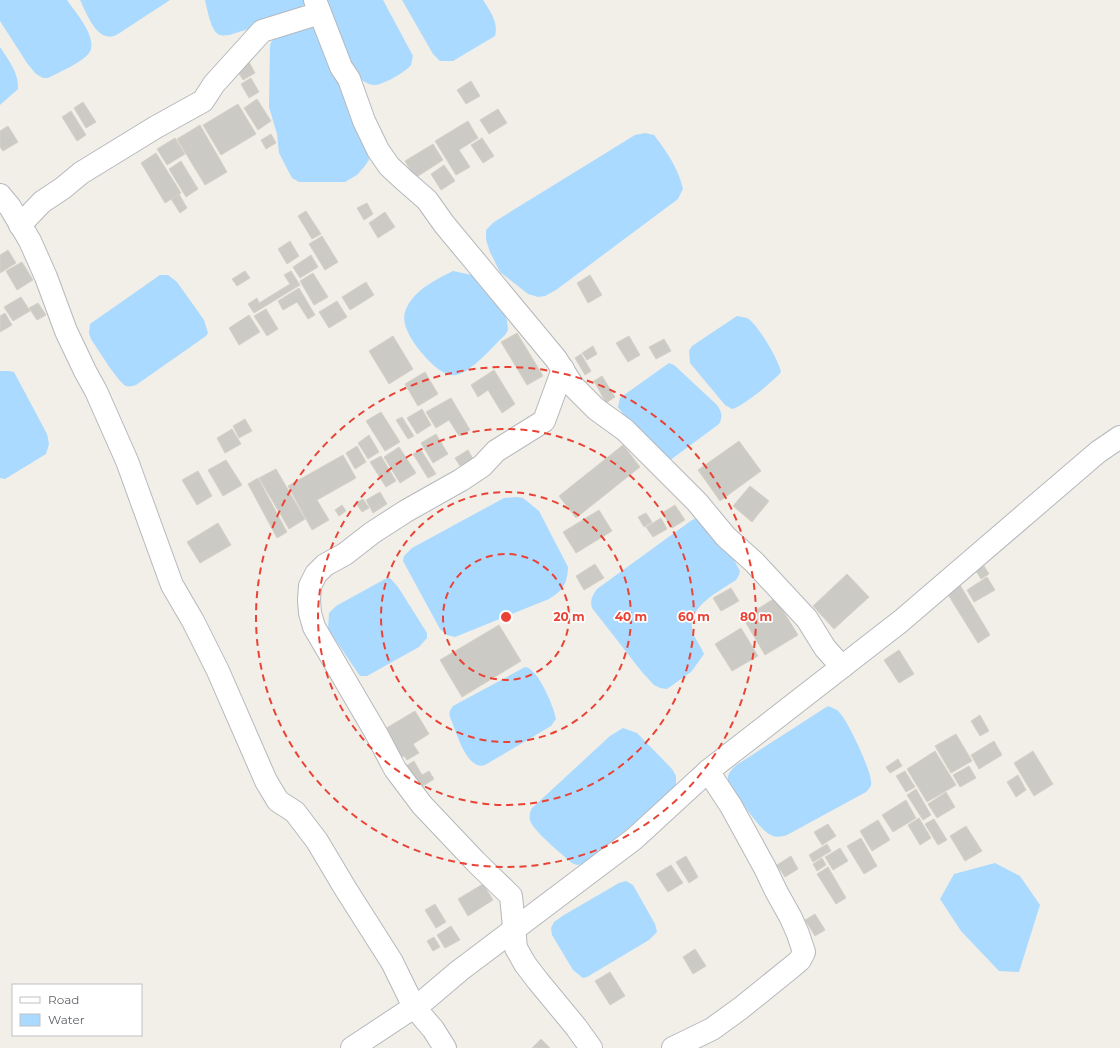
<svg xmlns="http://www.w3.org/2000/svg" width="1120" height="1048" viewBox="0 0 1120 1048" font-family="Montserrat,sans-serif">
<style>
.water{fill:#aadaff}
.building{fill:#cccac5;stroke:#d6d1c6}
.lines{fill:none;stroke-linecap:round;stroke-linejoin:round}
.minor-casing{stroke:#b5b8bc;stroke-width:24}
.minor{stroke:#fff;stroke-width:22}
.ring{fill:none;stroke:#ea4335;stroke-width:2;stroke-dasharray:7 5}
.centre{fill:#ea4335;stroke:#fff;stroke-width:2}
.ring-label{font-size:12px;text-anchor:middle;font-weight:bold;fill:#ea4335;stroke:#fff;stroke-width:3.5;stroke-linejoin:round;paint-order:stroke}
</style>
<rect width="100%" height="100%" fill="#f1efe8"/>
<g class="water">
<path d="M0 0H67C75 12 95 34 91 49 89 60 57 73 48 78H43L36 74 27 63 0 21Z"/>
<path d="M80 0H170L118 34C98 46 87 14 80 0Z"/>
<path d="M205 0H308C300 15 247 29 230 35 227 35 223 36 220 35 211 33 207 8 205 0Z"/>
<path d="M324 0H383L413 56C412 59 412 62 411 65 406 72 382 85 375 85 366 85 358 77 353 72Z"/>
<path d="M402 0H483C490 11 499 23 495 36L453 61H440L433 54Z"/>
<path d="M305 24 317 27 368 152 369 160 364 167 357 175 345 182H299L292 178 279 153 277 134 269 107 270 46C273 32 293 29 305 24Z"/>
<path d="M0 47C9 61 19 73 18 89L0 105Z"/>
<path d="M645 133 654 135C667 152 678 168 683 189L678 199 556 290 545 296 538 297 528 294 500 272 490 252 486 240V230L494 222 635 135Z"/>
<path d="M453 271 472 275 497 299 507 320 508 330 505 335C493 346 472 372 456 375 439 379 408 340 405 324 404 321 404 315 405 312 412 291 435 280 453 271Z"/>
<path d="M160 275H168L177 282 204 320 208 333 206 336 136 385C133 386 129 387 126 386 118 382 97 348 91 339L89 333 90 324Z"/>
<path d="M737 316C740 317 744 317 747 318 757 323 779 360 781 372 775 380 742 407 732 409L725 405 690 363 689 351 692 346Z"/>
<path d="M669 363 674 365 717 405C722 412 723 417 719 424L669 461 657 459 618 407 620 398 624 395Z"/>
<polygon points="0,371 9,371 14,372 47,434 49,444 46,454 5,479 0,478"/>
<path d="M517 497 523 498 539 511 568 567C567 585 563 590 549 599L455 637 447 635 440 629 403 561 404 556 412 548 504 498Z"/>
<path d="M697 518 712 531 734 560 740 571 739 575 736 580C720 591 689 605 692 629 693 637 701 646 704 654L691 672 667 689 660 688 654 685 642 672 592 608C590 600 592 596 597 589L692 520Z"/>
<polygon points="390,578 398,587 427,633 427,638 419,647 367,676 360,676 328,629 329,613 336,606 385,579"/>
<path d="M525 667C538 668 554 707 556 719L551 726 485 765C468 771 457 735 452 722 449 716 448 712 453 706Z"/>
<path d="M828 706C832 708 837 709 839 712 848 721 870 768 871 781 872 786 870 788 866 792L787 835C781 837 775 838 769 834 758 827 738 797 729 785 726 775 729 773 735 766Z"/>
<path d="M623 728 637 733 672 769 676 776V785L671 794 583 864 577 865 572 863C563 855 532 830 530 820 529 817 530 811 532 808L610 736Z"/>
<polygon points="995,863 1020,876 1040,905 1019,972 999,971 961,931 940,899 954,874"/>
<polygon points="626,881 633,885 655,924 657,932 649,940 587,977 583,978 573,970 552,935 551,928 554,922 564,915 619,883"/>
</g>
<g class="building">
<polygon points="249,62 255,73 243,80 237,70"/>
<polygon points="251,78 259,92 249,98 241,84"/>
<polygon points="471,81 480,96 466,104 457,90"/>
<polygon points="257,99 271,121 258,130 244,108"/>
<polygon points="83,102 96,122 86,128 74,108"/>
<polygon points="238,104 256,134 221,155 203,125"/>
<polygon points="498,109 507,123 489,134 480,120"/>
<polygon points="71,111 86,135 77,141 62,117"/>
<polygon points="468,121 478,138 459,150 470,167 456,175 435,141"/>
<polygon points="200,125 227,172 205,185 177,139"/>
<polygon points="8,126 18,142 3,151 0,147 0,131"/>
<polygon points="271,134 276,143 266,149 261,140"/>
<polygon points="175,138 185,154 167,165 157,149"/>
<polygon points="482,138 494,156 483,163 471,145"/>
<polygon points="433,144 443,160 415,178 405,161"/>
<polygon points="156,153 181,193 165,203 141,163"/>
<polygon points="181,161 198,189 186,197 169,169"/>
<polygon points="444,165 455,181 441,190 431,174"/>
<polygon points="179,194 187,208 180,213 171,199"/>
<polygon points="367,203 373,214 364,220 357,208"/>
<polygon points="306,211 321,234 312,239 298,216"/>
<polygon points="385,212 395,227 378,238 369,223"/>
<polygon points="322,236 338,262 325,270 309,244"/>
<polygon points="290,241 299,256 287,264 278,249"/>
<polygon points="8,250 16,263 0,273 0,255"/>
<polygon points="311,255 318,267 300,278 293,267"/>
<polygon points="22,262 33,280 17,290 6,271"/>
<polygon points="245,271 250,278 237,286 232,279"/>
<polygon points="291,271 300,285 254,313 248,304 257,298 259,303 290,284 284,275"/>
<polygon points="313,273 328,297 314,305 300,281"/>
<polygon points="590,275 602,295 588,303 577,283"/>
<polygon points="366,282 374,295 350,310 342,297"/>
<polygon points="299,288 315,315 308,319 297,302 283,310 278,301"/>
<polygon points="21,297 30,311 13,321 4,307"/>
<polygon points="337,301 347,317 329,328 319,312"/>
<polygon points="38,303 46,315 37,320 29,308"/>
<polygon points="266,309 278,329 267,336 254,316"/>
<polygon points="5,313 12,325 0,332 0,316"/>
<polygon points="249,315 260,332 239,345 229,328"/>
<polygon points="517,333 543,376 527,385 501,342"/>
<polygon points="393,336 413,369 389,384 369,351"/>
<polygon points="629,336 640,355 628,362 616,343"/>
<polygon points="664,339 671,351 656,359 649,347"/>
<polygon points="593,346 597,354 587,360 582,353"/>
<polygon points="581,354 591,371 585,375 575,358"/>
<polygon points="494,370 515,404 502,413 488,390 478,397 471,385"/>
<polygon points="425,372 438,394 418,406 405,384"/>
<polygon points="602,376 615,397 606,403 594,381"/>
<polygon points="451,398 470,430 459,436 449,420 436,428 426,412"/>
<polygon points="422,409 431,425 417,434 407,418"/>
<polygon points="381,412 400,442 385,451 366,421"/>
<polygon points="402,417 414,436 408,439 396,420"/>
<polygon points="245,419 252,431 239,438 233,426"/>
<polygon points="232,429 241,444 225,453 217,438"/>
<polygon points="436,434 448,454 433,463 421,443"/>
<polygon points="369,435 379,452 368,459 358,443"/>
<polygon points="739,441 761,471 720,501 698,470"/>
<polygon points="623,445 640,467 576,518 559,496"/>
<polygon points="357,446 366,462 355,469 346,453"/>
<polygon points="399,447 416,473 400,483 384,457"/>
<polygon points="421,450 436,474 428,478 413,454"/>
<polygon points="468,450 473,459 460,466 455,458"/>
<polygon points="343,455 356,478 317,500 329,520 312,530 288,486"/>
<polygon points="381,456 396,481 386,487 370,462"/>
<polygon points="226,460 242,485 223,496 208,470"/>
<polygon points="276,469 305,519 289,529 259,478"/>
<polygon points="198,471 212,496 197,505 182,480"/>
<polygon points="258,478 287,532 277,538 248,484"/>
<polygon points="750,486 769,501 752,522 733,506"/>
<polygon points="380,492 387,504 373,513 366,500"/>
<polygon points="363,499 369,508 362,512 356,503"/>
<polygon points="342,505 346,511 339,516 335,510"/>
<polygon points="675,505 685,520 672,528 662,513"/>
<polygon points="599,510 612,531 576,553 563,532"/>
<polygon points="646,513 652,522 644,527 638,517"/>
<polygon points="661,518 667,529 653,537 646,527"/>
<polygon points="218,523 231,545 200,563 187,542"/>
<polygon points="595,564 604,578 584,590 576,576"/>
<polygon points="984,566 989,574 981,579 976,571"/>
<polygon points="847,574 869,597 834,629 813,606"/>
<polygon points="987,577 995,590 974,602 967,590"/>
<polygon points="960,585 990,635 978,643 947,593"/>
<polygon points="731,588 739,601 721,611 713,598"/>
<polygon points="775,598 798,635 765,655 743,618"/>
<polygon points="499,625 521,661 462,697 440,660"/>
<polygon points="741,628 758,656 732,671 715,644"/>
<polygon points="899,650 914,674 899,683 884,660"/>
<polygon points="415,711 429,734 413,744 419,753 407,760 404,756 400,758 383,730"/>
<polygon points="980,715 989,731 980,736 971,721"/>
<polygon points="956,734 972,761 951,773 935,746"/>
<polygon points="994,741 1002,755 979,769 971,755"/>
<polygon points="935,751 956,785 927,802 907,769"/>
<polygon points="1033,751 1053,784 1034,796 1014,763"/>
<polygon points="898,759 902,766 890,773 886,767"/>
<polygon points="414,761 422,775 429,771 434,779 420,788 406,766"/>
<polygon points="969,766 976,778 960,787 953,775"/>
<polygon points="905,771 915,787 906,792 896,776"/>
<polygon points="1018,775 1026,790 1016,797 1007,782"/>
<polygon points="916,789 931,815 923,820 907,795"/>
<polygon points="946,792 955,807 937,818 928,804"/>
<polygon points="906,800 916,818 893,832 882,815"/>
<polygon points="919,818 931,838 920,845 908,825"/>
<polygon points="934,819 947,840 938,845 925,824"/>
<polygon points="878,820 890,840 872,851 860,831"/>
<polygon points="828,824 836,836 822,845 814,832"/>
<polygon points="966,826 982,851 965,861 950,836"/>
<polygon points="861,838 877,866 864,874 847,846"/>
<polygon points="827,844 831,851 813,862 809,855"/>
<polygon points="840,848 848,861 833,870 825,857"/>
<polygon points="686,856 698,877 689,883 676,862"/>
<polygon points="791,856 798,869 785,877 777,865"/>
<polygon points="822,858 826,865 817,871 813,864"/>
<polygon points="671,865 683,883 668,892 656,874"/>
<polygon points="828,867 846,898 836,904 817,874"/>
<polygon points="483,884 493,900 468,916 458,899"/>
<polygon points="435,904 446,922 436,928 425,910"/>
<polygon points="815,914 825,930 815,936 805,920"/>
<polygon points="451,926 460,940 445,948 437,935"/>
<polygon points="434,937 440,947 433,951 427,941"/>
<polygon points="695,949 706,966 693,974 683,957"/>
<polygon points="610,972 625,996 610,1005 595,981"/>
<polygon points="541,1039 550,1048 532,1048"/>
</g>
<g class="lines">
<defs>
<g id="minor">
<polyline points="315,0 341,67 349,79 364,121 378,150 389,166 404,180 427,200 444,224 556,359 573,386 596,409 625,430 697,502 726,537 754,562 807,619 825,648 842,667"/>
<polyline points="0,195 10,207 30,241 46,277 66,331 85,371 96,391 127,461 172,585 193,621 218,671 266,781 278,801 295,812 317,841 345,888 392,962 414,1007 433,1029 445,1048"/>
<polyline points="20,225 42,202 63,188 81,173 156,127 203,101 214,84 262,31 320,13"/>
<polyline points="563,369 544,421 496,451 482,466 461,480 406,511 372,533 345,554 325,565 316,574 310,586 309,600 310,613 314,627 376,733 395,769 422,805 476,862 511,896 516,948 525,964 538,981 576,1027 591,1048"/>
<polyline points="352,1048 426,999 459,971 634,839 708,771 901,621 1098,452 1120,437"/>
<polyline points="673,1048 712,1029 741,1008 793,966 800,960 804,952 798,934 791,918 776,891 765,868 731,806 708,771"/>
</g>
</defs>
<use href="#minor" class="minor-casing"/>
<use href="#minor" class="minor"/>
</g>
<g class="ring">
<circle cx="506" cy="617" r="63"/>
<circle cx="506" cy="617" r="125"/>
<circle cx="506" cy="617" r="188"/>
<circle cx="506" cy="617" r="250"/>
</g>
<circle cx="506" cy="617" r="6" class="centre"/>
<g class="ring-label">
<text x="569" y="621">20 m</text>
<text x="631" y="621">40 m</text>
<text x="694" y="621">60 m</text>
<text x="756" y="621">80 m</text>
</g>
<rect x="12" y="984" width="130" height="52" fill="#ffffff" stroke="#bfc1c3"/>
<rect x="20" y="997" width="20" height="6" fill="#ffffff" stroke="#bfc1c3"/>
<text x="48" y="1004" font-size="12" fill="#5f6368">Road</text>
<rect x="20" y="1014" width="20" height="12" fill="#aadaff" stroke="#bfc1c3"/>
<text x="48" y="1024" font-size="12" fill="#5f6368">Water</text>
</svg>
